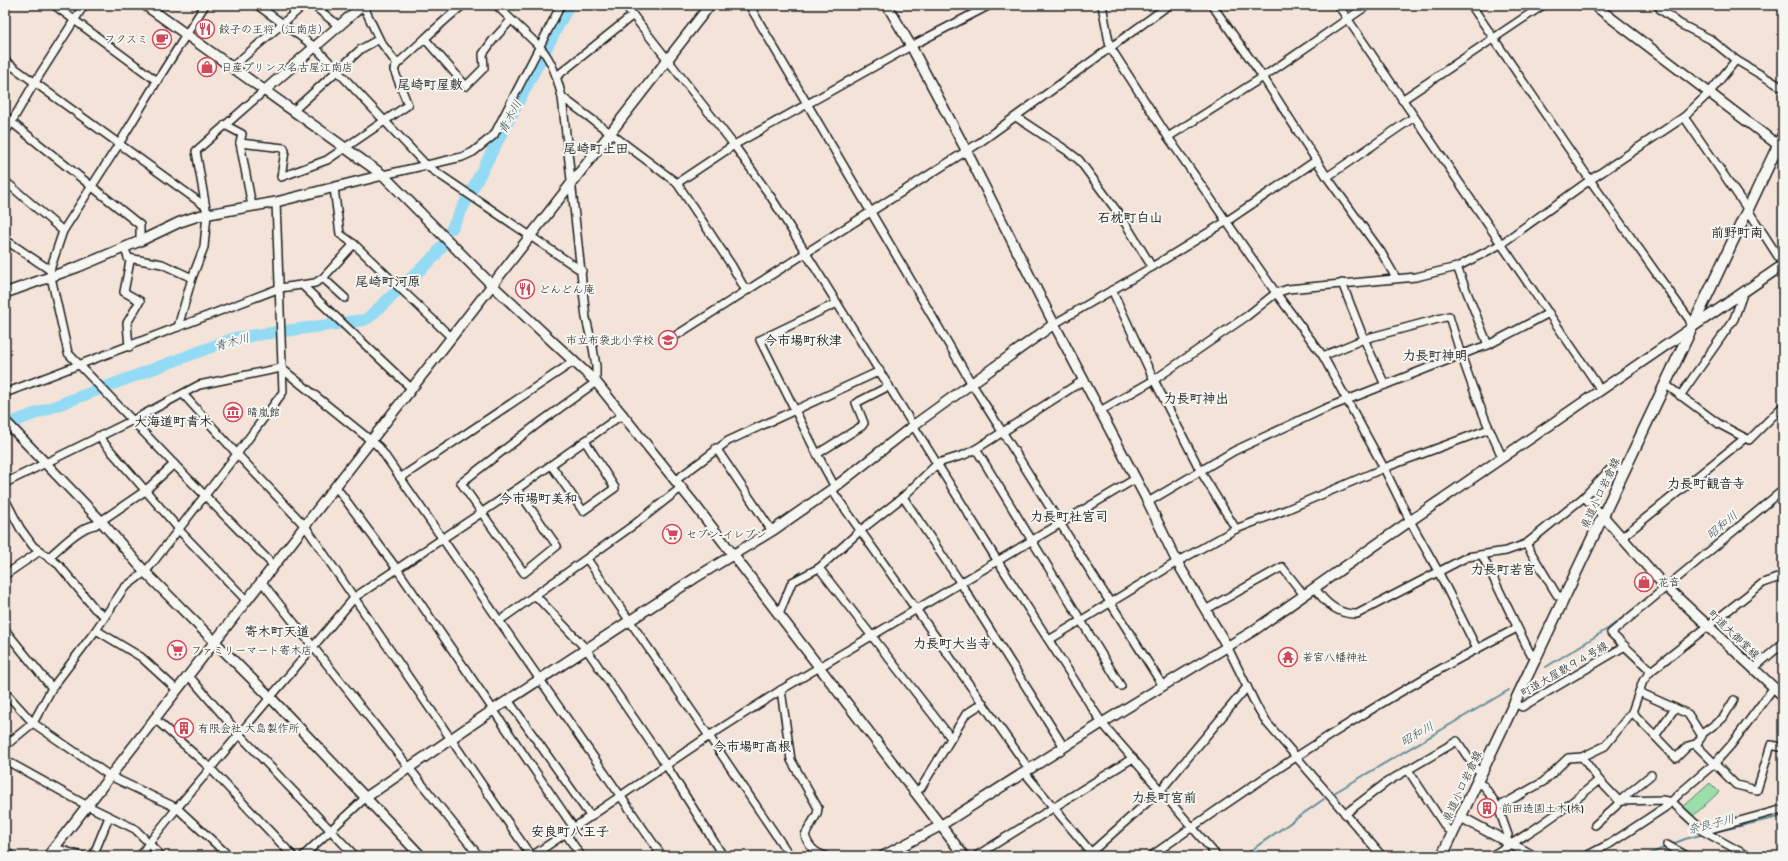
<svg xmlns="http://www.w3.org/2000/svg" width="1788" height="861" viewBox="0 0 1788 861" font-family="'Gochi Hand','Klee One',sans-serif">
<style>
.green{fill:#9adeaa;stroke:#5b7d63}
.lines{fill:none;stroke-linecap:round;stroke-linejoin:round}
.stream{stroke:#638f9e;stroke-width:2}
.river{stroke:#93dbf5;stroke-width:12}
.minor-casing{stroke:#1c1c1c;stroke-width:10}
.tertiary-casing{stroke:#1c1c1c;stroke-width:12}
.secondary-casing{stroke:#1c1c1c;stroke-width:13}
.minor{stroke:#f6f6f2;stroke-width:7}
.tertiary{stroke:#f6f6f2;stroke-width:9}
.secondary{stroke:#f6f6f2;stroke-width:10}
.labels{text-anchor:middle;stroke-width:4;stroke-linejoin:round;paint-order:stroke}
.poi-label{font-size:11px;fill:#1c1c1c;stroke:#f6f6f2;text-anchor:start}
.street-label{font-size:11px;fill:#1c1c1c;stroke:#f6f6f2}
.water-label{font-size:12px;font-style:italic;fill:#40555d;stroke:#f6f6f2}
.quarter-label{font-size:13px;font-weight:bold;fill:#1c1c1c;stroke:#f6f6f2}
</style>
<rect width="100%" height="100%" fill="#f3e3d9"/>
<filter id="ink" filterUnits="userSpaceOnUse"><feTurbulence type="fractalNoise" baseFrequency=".025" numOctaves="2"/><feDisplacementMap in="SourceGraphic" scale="8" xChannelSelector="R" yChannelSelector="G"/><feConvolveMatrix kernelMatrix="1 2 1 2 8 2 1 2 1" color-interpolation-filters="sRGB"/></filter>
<g filter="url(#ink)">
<polygon class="green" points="1710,783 1719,792 1692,817 1682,808"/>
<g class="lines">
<g class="stream">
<polyline points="1750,513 1783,485"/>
<polyline points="1546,667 1609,628 1639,605"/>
<polyline points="1334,793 1509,690"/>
<polyline points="1710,833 1783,816"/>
<polyline points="1670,845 1685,839 1704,834"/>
<polyline points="1243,856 1324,799"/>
<polyline points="1645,856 1666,847"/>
</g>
<g class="river">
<polyline points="452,228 569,5"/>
<polyline points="5,425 235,338 364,320 368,318 435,256 442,246"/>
</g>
<defs>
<g id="minor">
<polyline points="54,5 157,81"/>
<polyline points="205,5 157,81 119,144 63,231 50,270 51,277 68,353 174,464 273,565"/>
<polyline points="257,5 315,47 427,166 582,271"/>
<polyline points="313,5 339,26"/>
<polyline points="363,5 380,41 397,64"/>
<path d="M496 5 540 47C553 62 557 78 562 97L586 318 593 348 596 366V382L535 426 461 483 524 573 557 546 517 489"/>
<polyline points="625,5 734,145 771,197 997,560 1102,723 1217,856"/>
<polyline points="749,5 972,384 1163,686"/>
<polyline points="1102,5 1110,47 1168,137 1276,293 1323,356 1384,468 1410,521 1438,571 1477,649"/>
<polyline points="1212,5 1263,77 1327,177 1381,252 1396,278"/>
<polyline points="1338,5 1601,390"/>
<polyline points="1471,5 1590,180 1689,319 1692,328"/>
<polyline points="1660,5 1660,9 1680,24 1710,39 1736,60 1783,88"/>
<polyline points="425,39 466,86 484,68 483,54 493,40 511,20"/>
<polyline points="5,61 205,206"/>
<polyline points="232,67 304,5"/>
<polyline points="557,76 633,15"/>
<polyline points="562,97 677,183 732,266 746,291"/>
<polyline points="1402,100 1543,5"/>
<polyline points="293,111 361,49 379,39"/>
<polyline points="5,117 140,225 140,241"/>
<polyline points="1016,117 1066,150 1079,160 1122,218 1152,267"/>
<polyline points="1684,117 1748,210 1783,264"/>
<path d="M225 125 242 134 240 143 284 148 285 151 281 177 327 160 408 105 394 70 397 64C419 45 439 24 463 5"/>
<polyline points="5,133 35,82 84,5"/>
<polyline points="1168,137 1263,77 1368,5"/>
<polyline points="240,143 252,206"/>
<polyline points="383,175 462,157 473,152 494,135 561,5"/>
<polyline points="1327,177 1414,117"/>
<polyline points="5,181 63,231"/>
<polyline points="677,183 734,145 911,46 990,5"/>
<polyline points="334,188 340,234 354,244 451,337"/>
<polyline points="5,242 10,243 50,270"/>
<polyline points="124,248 130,261 124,292 140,301 127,323 129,347"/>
<polyline points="128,258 162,264 192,278"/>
<polyline points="1457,267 1488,345"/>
<polyline points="323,278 345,298"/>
<polyline points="1342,283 1364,339 1385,385"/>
<polyline points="302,285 412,389"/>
<polyline points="1112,290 1154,380 1201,472 1236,529"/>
<polyline points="1054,324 1152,267 1227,221 1317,160"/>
<polyline points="178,327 192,278 204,247 207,214 196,151 264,91"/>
<polyline points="672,338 979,143 1169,5"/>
<path d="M1323 356 1364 339 1449 316C1463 365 1481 412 1502 457"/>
<polyline points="281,368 379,447 662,856"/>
<polyline points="1665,384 1719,424 1749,440 1783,406"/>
<polyline points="5,393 280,288 315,283 323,278 354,244"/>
<polyline points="183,394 237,454 305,526 531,856"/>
<polyline points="1680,396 1734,319 1744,291"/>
<polyline points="1100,411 1154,380 1247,316 1276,293 1288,289 1416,277 1457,267 1501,244 1590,180 1684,117 1710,92 1736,60"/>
<polyline points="98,436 179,529"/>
<polyline points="716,448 772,531"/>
<polyline points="976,449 1121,686"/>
<polyline points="817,454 862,426 864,423 856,403 889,386"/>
<polyline points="551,465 583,511 615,488 585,441"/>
<polyline points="400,478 573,362"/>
<polyline points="676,480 728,441 880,371"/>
<polyline points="5,483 133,420 199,385 281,368"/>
<polyline points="336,487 397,569 574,828"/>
<polyline points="835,487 816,452 760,340 837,303"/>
<polyline points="831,489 1029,769"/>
<polyline points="903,497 960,582 1064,747"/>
<polyline points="1584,497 1603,516"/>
<polyline points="5,499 20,528 33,546 59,565 95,609 105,616"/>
<polyline points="1148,502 1234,451 1324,409 1476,349 1488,345 1549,313"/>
<polyline points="179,530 246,600"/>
<polyline points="1621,538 1745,438"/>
<polyline points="1526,544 1557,595 1564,598"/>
<polyline points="1482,555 1530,653 1537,656"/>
<path d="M49 557C61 547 80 527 95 525L145 491 174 464"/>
<polyline points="587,559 709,736 790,856"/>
<polyline points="819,568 951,738"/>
<polyline points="5,575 40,551"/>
<polyline points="261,581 479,856"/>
<path d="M1315 588C1325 603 1338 615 1357 614L1467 557 1506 551 1526 544 1584 497 1614 465 1624 471"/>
<polyline points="535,595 587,650 666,765 723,856"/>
<polyline points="1205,610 1282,567 1304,595"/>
<polyline points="779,614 792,582 819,568 861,530 903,497 938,463 964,455 976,449 1084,380"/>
<polyline points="499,621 635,524 682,487"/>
<polyline points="5,630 52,688"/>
<polyline points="96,630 141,657 177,690"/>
<polyline points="1049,640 1177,562 1236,529 1288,509 1384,468 1489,429"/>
<polyline points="1227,646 1256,705 1267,723 1382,856"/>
<polyline points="1754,668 1783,643"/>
<polyline points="1651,671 1611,633 1783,490"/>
<polyline points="189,676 239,734 355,856"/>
<path d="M781 690 791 760 818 808 817 814 805 835C808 846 814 852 825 856"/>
<polyline points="5,692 33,723 5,746"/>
<polyline points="1639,692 1688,714 1702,736 1696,745"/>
<polyline points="508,700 591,817"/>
<polyline points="1515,703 1522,707 1625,646"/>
<polyline points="1632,712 1676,758 1688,746 1695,744 1736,785 1757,790 1771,745 1780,747"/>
<polyline points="154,718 210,768 293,856"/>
<polyline points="1702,734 1723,718 1734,700"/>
<polyline points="1655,736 1675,708"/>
<polyline points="1582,757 1599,780 1619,801 1662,800 1672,802 1703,831 1748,856"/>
<polyline points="5,760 86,805 135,829 149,843 140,856"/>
<polyline points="1408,770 1447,829 1454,833"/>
<polyline points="1025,773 1094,856"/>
<polyline points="1477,783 1484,786 1498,807"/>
<polyline points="914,792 921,788 966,714 983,703"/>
<polyline points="1345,814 1387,782 1457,741 1475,768 1482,772"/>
<polyline points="1595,825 1616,806 1623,798 1651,775"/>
<polyline points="1703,831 1783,809"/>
<polyline points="566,834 581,856"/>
<polyline points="1505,841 1508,835 1498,807 1543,782 1568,758 1582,757 1605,746 1632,712 1643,681 1651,671 1763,583 1783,576"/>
<polyline points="1667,845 1687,856"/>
<polyline points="55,848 82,856"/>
<polyline points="5,850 11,856"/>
<polyline points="93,856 109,817"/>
<polyline points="161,856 149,843 177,808 355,597 517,489 623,414"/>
<polyline points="229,856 177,808 110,776 33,723 52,688 96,630 124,588 145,572 151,565 237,454 283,392 276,202"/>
<polyline points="303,856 365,798"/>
<polyline points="532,856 709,736 781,690 1135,479"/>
<polyline points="976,856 1133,758"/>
<polyline points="1087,856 1161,790 1247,687"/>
<path d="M1151 856C1268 773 1389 693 1517 628"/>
<path d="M1491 856C1529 834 1566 809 1599 780"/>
<polyline points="1586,856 1611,843 1667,806 1680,793 1715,763 1731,745 1774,687"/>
</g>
<g id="tertiary">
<polyline points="145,5 383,175 492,285 596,382 695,505 964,856"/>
<polyline points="887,5 911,46 966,150 1054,324 1148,502 1177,562 1227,646"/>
<polyline points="1594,5 1778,145"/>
<polyline points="264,91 363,5"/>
<polyline points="5,293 78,267 140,241 180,222 198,216 276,202 383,175"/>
<polyline points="5,421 101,521 145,572 271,698 421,856"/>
<polyline points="1603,516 1660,581 1783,696"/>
<polyline points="365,798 493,710 695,578 772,531 835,487 914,425 1054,324"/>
<polyline points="1461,817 1533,856"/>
<polyline points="48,856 710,5"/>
<polyline points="883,856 940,826 1102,723 1253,631 1410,521 1783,265"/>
</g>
<polyline id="secondary" points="1442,856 1783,135"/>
</defs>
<use href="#minor" class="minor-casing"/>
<use href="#tertiary" class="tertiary-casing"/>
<use href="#secondary" class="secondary-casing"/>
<use href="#minor" class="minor"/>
<use href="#tertiary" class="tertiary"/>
<use href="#secondary" class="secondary"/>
</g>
</g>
<defs>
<symbol id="restaurant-ring" viewBox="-11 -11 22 22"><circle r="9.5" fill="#f6f6f2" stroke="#d1495b" stroke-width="1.5"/><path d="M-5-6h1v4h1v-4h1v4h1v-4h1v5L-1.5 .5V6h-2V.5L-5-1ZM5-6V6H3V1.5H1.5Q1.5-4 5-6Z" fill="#d1495b"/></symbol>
<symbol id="cafe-ring" viewBox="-11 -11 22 22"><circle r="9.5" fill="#f6f6f2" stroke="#d1495b" stroke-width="1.5"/><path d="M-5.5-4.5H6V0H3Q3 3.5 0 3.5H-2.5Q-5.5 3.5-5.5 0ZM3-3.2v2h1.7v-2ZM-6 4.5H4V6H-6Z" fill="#d1495b"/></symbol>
<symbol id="shop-ring" viewBox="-11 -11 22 22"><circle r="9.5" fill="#f6f6f2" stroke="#d1495b" stroke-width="1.5"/><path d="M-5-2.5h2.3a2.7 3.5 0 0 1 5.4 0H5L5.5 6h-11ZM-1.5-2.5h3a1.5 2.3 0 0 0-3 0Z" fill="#d1495b"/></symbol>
<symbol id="school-ring" viewBox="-11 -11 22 22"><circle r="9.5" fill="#f6f6f2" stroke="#d1495b" stroke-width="1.5"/><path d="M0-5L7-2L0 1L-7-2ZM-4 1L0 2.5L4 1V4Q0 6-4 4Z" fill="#d1495b"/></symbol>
<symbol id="museum-ring" viewBox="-11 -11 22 22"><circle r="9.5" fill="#f6f6f2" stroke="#d1495b" stroke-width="1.5"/><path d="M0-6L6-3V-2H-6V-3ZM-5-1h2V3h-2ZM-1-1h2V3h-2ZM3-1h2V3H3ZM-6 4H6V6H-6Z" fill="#d1495b"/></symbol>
<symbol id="supermarket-ring" viewBox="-11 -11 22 22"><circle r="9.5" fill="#f6f6f2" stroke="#d1495b" stroke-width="1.5"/><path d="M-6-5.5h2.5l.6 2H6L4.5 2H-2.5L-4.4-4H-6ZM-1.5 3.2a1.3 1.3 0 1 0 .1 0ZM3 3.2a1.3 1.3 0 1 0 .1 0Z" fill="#d1495b"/></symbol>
<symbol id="temple-ring" viewBox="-11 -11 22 22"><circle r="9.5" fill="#f6f6f2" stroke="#d1495b" stroke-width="1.5"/><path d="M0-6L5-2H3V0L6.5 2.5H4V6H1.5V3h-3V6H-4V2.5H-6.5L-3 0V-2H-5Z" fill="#d1495b"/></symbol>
<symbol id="building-ring" viewBox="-11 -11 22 22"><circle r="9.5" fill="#f6f6f2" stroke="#d1495b" stroke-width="1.5"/><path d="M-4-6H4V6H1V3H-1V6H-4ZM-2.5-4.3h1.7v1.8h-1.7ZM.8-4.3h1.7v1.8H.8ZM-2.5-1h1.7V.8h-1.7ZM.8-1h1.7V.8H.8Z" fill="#d1495b"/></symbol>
</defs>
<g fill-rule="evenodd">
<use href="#restaurant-ring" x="194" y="18" width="22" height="22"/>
<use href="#cafe-ring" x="151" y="28" width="22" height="22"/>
<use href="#shop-ring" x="196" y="56" width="22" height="22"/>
<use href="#restaurant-ring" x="514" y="278" width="22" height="22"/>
<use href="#school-ring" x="657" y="329" width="22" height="22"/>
<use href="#museum-ring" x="222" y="401" width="22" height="22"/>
<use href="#supermarket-ring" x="661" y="523" width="22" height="22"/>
<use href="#shop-ring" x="1633" y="571" width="22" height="22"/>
<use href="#supermarket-ring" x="166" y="639" width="22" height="22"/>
<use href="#temple-ring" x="1277" y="646" width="22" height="22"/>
<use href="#building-ring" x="173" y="717" width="22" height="22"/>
<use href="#building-ring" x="1476" y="797" width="22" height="22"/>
</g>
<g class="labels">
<g class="poi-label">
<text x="219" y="33">餃子の王将（江南店）</text>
<text x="148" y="43" text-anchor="end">フクスミ</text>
<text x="221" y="71">日産プリンス名古屋江南店</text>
<text x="539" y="293">どんどん庵</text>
<text x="654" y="344" text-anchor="end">市立布袋北小学校</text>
<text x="247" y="416">晴嵐館</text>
<text x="686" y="538">セブン-イレブン</text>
<text x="1658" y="586">花音</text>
<text x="191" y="654">ファミリーマート寄木店</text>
<text x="1302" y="661">若宮八幡神社</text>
<text x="198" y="732">有限会社 大島製作所</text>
<text x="1501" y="812">前田造園土木(株)</text>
</g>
<g class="street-label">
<text transform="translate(1600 493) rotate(-65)" y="4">県道小口岩倉線</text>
<text transform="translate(1734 634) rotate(43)" y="4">町道大御堂線</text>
<text transform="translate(1564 669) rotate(-30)" y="4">町道大屋敷９４号線</text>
<text transform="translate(1462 786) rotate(-65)" y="4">県道小口岩倉線</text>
</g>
<g class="water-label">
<text transform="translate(510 117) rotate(-62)" y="4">青木川</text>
<text transform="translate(232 342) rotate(-15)" y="4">青木川</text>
<text transform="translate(1722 525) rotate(-40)" y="4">昭和川</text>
<text transform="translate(1417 734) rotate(-30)" y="4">昭和川</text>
<text transform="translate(1711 824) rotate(-14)" y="4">奈良子川</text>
</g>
<g class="quarter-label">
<text x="430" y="89">尾崎町屋敷</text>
<text x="596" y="153">尾崎町上田</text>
<text x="1130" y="222">石枕町白山</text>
<text x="1737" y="237">前野町南</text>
<text x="388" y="286">尾崎町河原</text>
<text x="803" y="345">今市場町秋津</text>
<text x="1435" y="360">力長町神明</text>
<text x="1196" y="403">力長町神出</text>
<text x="173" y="426">大海道町青木</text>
<text x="1706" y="488">力長町観音寺</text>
<text x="538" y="503">今市場町美和</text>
<text x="1069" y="521">力長町社宮司</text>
<text x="1503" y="574">力長町若宮</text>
<text x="277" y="636">寄木町天道</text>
<text x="952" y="648">力長町大当寺</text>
<text x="752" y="751">今市場町高根</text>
<text x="1164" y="802">力長町宮前</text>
<text x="570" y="836">安良町八王子</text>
</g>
</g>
<rect width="1788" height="861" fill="none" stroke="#f6f6f2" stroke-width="20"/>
<rect x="10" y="10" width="1768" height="841" fill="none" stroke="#1c1c1c" stroke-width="1.5" filter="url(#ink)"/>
</svg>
